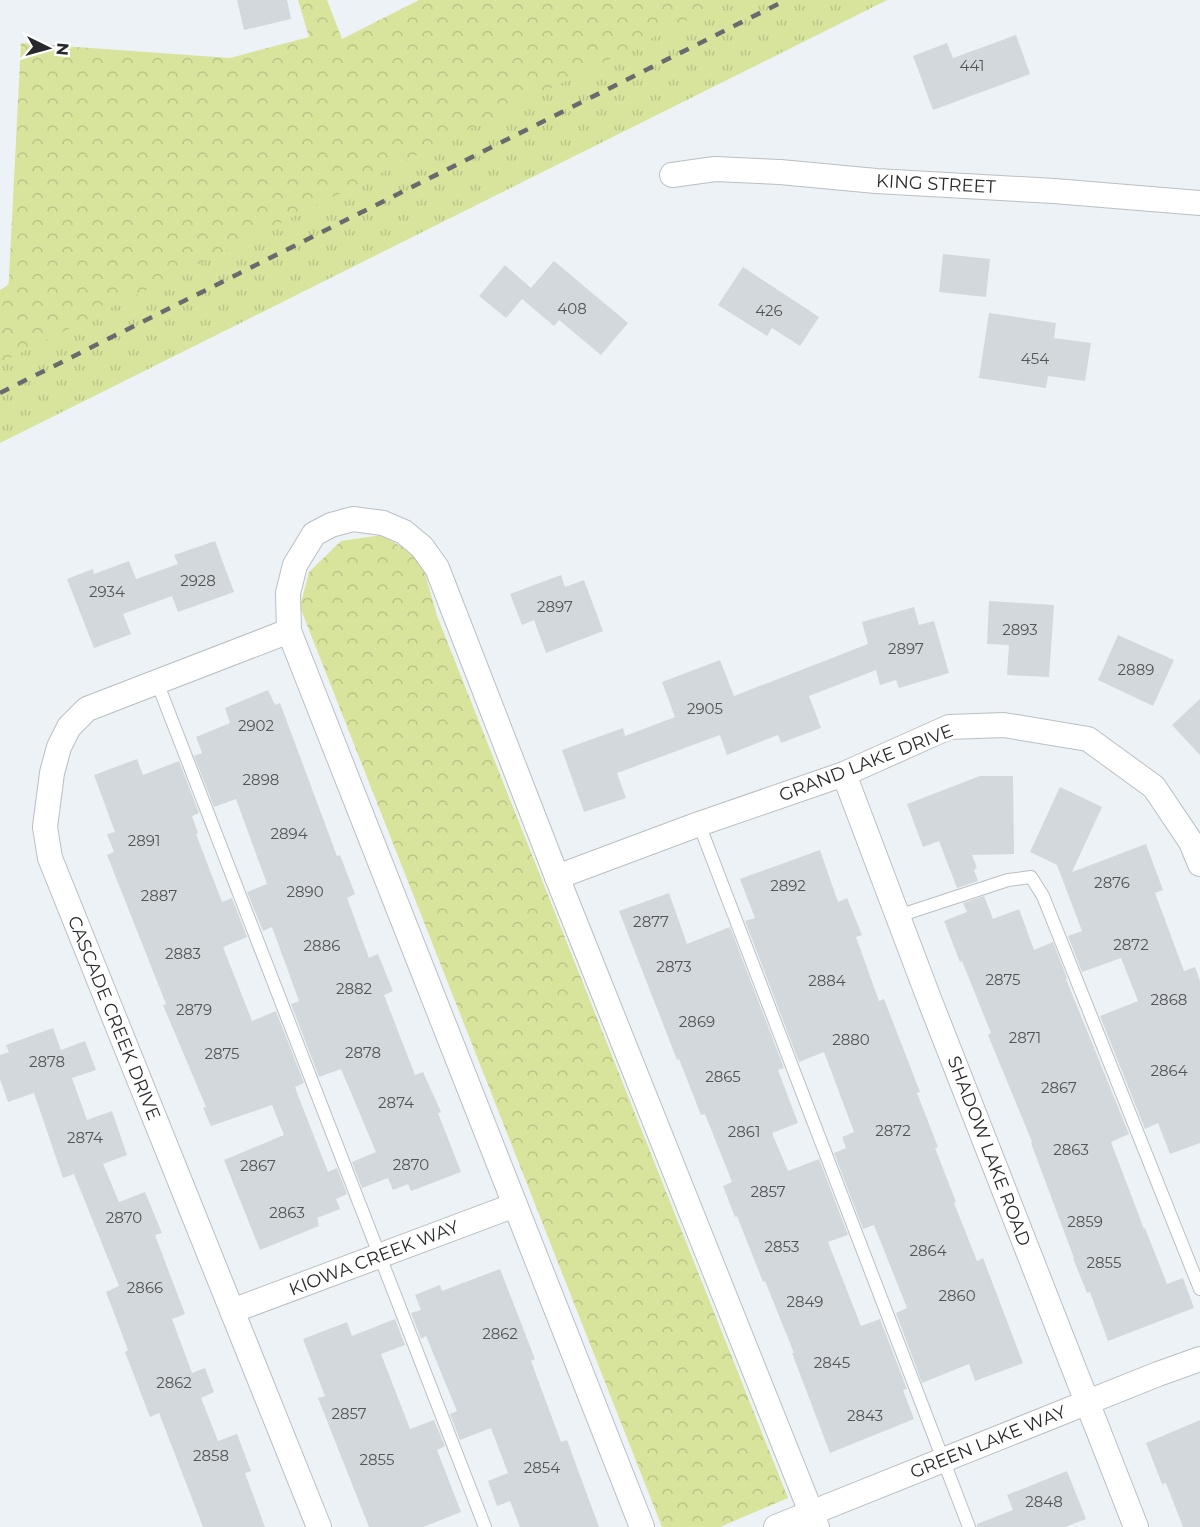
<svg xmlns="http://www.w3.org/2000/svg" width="1200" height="1527" viewBox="0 0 1200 1527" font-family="Montserrat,sans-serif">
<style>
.grass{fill:url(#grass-tufts)}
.park{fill:url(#park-crowns)}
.building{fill:#d3d8dc}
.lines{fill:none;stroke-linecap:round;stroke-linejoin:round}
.lane-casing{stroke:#babfc3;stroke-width:14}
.street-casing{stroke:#babfc3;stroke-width:26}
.lane{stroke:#fff;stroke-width:12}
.street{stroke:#fff;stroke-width:24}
.rail{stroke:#686b6d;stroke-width:4.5;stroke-dasharray:10 10;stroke-linecap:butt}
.labels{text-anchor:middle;stroke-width:6;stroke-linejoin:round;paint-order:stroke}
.number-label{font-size:15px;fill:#525556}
.street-label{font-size:18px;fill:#27292a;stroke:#fff}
</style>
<defs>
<pattern id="grass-tufts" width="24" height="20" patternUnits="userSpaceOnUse" patternTransform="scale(1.5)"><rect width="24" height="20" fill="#d8e49c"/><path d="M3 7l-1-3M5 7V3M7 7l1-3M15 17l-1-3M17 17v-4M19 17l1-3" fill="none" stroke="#b9c487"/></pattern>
<pattern id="park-crowns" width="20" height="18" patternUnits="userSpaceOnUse" patternTransform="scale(1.5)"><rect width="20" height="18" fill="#d8e49c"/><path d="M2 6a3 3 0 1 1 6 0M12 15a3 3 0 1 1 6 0" fill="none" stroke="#b9c487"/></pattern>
</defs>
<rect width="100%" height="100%" fill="#edf2f6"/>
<polygon class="grass" points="523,0 887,0 0,443 0,290 101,226"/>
<g class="park">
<polygon points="298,0 327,0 342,39 419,0 728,0 0,363 0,300 8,296 21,43 230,58 309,37"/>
<polygon points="382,535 421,559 437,616 788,1498 720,1527 662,1527 300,607 309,572 341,541"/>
</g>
<g class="building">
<polygon points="237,0 287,0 291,19 244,30"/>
<polygon points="1016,35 1030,74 933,110 913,56 947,43 953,58"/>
<polygon points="943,254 990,259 986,297 939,292"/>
<polygon points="554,261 628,323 601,355 559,320 554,326 522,299 506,318 479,296 505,265 531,288"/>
<polygon points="743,267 819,317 800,346 772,328 767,336 718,305"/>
<polygon points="989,313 1056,323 1054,338 1091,343 1085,381 1048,376 1046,388 979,378"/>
<polygon points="215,541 234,592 178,612 172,596 123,614 131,634 94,648 67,579 93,569 94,574 129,561 136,579 178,564 174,555"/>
<polygon points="561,575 565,587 584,580 603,631 546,653 534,620 522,625 510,594"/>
<polygon points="989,601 1054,605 1049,677 1007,675 1009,645 987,644"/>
<polygon points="914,607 919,625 934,621 949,673 899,688 896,680 880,685 876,670 809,696 821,728 781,743 778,735 727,755 720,735 617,773 626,798 584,812 562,750 623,728 625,736 675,717 662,682 720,660 734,696 868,644 862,622"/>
<polygon points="1118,635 1174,660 1153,706 1098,680"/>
<polygon points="268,690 275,705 280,703 337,856 340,855 355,894 347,898 369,958 378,954 393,991 384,995 415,1075 423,1072 441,1112 438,1113 461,1172 411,1191 408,1184 393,1190 388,1178 362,1188 352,1162 376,1152 341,1069 319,1077 291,1004 299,1001 272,927 263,931 247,892 267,884 236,799 214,807 194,756 202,753 196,737 230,723 225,708"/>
<polygon points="1200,699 1200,755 1172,725"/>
<polygon points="137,759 143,775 179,761 199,813 192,816 198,833 196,834 222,902 232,898 247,937 223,947 252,1021 276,1011 304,1083 295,1087 299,1098 328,1172 337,1168 347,1194 336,1199 340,1209 317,1218 319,1226 260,1250 224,1160 284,1135 272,1105 211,1126 203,1108 206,1107 163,1005 166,1004 107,855 114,852 107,834 115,832 94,775"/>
<polygon points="980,776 1013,776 1014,854 972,855 977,868 974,870 978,881 957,888 939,841 923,847 907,804"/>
<polygon points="1060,787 1102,807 1072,872 1146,844 1163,890 1155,893 1184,971 1195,967 1200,981 1200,1143 1170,1154 1158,1123 1145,1129 1100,1016 1138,1001 1121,958 1082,972 1068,936 1082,931 1057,865 1030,852"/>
<polygon points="820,850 838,902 847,898 862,935 856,937 879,1001 884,999 920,1092 917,1093 938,1147 935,1148 956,1202 954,1203 977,1261 983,1258 1023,1363 975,1381 969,1364 922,1383 896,1313 907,1308 874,1225 863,1229 834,1153 846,1148 842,1137 854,1132 824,1052 799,1062 745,921 755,918 740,879"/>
<polygon points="669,893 687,944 730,927 784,1068 778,1070 798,1123 772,1133 788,1171 819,1159 848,1235 828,1242 861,1326 880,1319 907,1389 903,1390 914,1419 830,1453 792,1353 794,1353 765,1281 763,1282 737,1216 735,1217 723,1186 732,1182 705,1114 701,1115 679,1059 677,1060 619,911"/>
<polygon points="984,896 993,919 1019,909 1034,950 1053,942 1067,978 1066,979 1129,1134 1111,1142 1144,1229 1145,1228 1167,1284 1183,1278 1194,1308 1108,1341 1090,1292 1087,1293 1073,1258 1074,1258 1031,1143 1032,1142 988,1035 991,1033 962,961 960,962 944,921 967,912 963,903"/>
<polygon points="53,1028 61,1050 85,1041 96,1070 72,1078 87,1120 112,1111 127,1155 103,1164 119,1202 145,1192 162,1233 155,1235 185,1314 172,1319 192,1373 205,1368 214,1392 201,1398 218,1441 237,1434 251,1471 245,1473 265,1527 203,1527 159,1413 150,1417 125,1352 128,1350 106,1292 119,1286 74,1174 63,1178 34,1093 8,1102 0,1079 0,1055 9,1052 6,1045"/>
<polygon points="500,1269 535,1359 531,1361 561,1442 567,1440 599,1527 520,1527 510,1501 497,1506 488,1481 508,1473 491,1428 460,1440 450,1414 457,1411 426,1336 421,1339 411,1313 421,1310 415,1295 440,1285 442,1291"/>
<polygon points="395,1319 405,1345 381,1354 410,1429 434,1420 445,1446 437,1450 461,1512 423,1527 369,1527 318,1398 325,1396 303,1339 347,1322 352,1336"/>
<polygon points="1200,1420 1200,1527 1183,1527 1166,1483 1162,1484 1146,1443"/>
<polygon points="1067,1471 1086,1519 1065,1527 977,1527 977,1524 1013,1510 1007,1495"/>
</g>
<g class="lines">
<defs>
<g id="lane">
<polyline points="157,682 485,1527"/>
<polyline points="699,824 969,1527"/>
<polyline points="898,916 1008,880 1031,877 1043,896 1200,1289"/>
</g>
<g id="street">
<polyline points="672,175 715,169 780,172 876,181 1054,191 1200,203"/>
<polyline points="289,631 87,709 69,727 59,747 52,773 45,827 50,858 319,1527"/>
<polyline points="844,774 928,996 1136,1527"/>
<polyline points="557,877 699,824 844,774 949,727 1004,725 1088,739 1154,787 1191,842 1200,864"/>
<polyline points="232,1311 515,1205"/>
<polyline points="642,1527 289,631 288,593 295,565 314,534 331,525 353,519 383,523 404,532 422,547 437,568 557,877 817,1527"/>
<polyline points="776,1527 1158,1374 1200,1359"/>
</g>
</defs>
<use href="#lane" class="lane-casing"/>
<use href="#street" class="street-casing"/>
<use href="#lane" class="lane"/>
<use href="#street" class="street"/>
<polyline class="rail" points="0,393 786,0"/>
</g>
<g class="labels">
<g class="number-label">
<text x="972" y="71">441</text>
<text x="572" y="314">408</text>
<text x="769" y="316">426</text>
<text x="1035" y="364">454</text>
<text x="198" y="586">2928</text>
<text x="107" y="597">2934</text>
<text x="555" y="612">2897</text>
<text x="1020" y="635">2893</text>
<text x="906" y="654">2897</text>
<text x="1136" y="675">2889</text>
<text x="705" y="714">2905</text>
<text x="256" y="731">2902</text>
<text x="261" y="785">2898</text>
<text x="289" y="839">2894</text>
<text x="144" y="846">2891</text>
<text x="1112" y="888">2876</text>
<text x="788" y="891">2892</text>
<text x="305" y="897">2890</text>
<text x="159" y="901">2887</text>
<text x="651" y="927">2877</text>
<text x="1131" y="950">2872</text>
<text x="322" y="951">2886</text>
<text x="183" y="959">2883</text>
<text x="674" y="972">2873</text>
<text x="1003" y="985">2875</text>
<text x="827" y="986">2884</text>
<text x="354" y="994">2882</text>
<text x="1169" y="1005">2868</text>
<text x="194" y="1015">2879</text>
<text x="697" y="1027">2869</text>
<text x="1025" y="1043">2871</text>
<text x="851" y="1045">2880</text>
<text x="363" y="1058">2878</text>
<text x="222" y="1059">2875</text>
<text x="47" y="1067">2878</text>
<text x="1169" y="1076">2864</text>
<text x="723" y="1082">2865</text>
<text x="1059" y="1093">2867</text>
<text x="396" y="1108">2874</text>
<text x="893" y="1136">2872</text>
<text x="744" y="1137">2861</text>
<text x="85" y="1143">2874</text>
<text x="1071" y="1155">2863</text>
<text x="411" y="1170">2870</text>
<text x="258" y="1171">2867</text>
<text x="768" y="1197">2857</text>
<text x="287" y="1218">2863</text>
<text x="124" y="1223">2870</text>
<text x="1085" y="1227">2859</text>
<text x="782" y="1252">2853</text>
<text x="928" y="1256">2864</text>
<text x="1104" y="1268">2855</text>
<text x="145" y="1293">2866</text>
<text x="957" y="1301">2860</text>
<text x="805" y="1307">2849</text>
<text x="500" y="1339">2862</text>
<text x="832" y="1368">2845</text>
<text x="174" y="1388">2862</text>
<text x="349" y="1419">2857</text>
<text x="865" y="1421">2843</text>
<text x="211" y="1461">2858</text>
<text x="377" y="1465">2855</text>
<text x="542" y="1473">2854</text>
<text x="1044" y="1507">2848</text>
</g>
<g class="street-label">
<text transform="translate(936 184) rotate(3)" y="6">KING STREET</text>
<text transform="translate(866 763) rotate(-21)" y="6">GRAND LAKE DRIVE</text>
<text transform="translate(114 1018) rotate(68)" y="6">CASCADE CREEK DRIVE</text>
<text transform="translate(989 1151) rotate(69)" y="6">SHADOW LAKE ROAD</text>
<text transform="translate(374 1258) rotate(-21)" y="6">KIOWA CREEK WAY</text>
<text transform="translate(988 1442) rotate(-22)" y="6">GREEN LAKE WAY</text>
</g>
</g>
<g transform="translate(48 48) rotate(95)" stroke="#ffffff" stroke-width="4.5" paint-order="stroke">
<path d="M0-4.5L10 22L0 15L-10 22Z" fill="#27292a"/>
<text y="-9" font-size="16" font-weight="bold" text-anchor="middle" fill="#27292a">N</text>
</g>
</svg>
